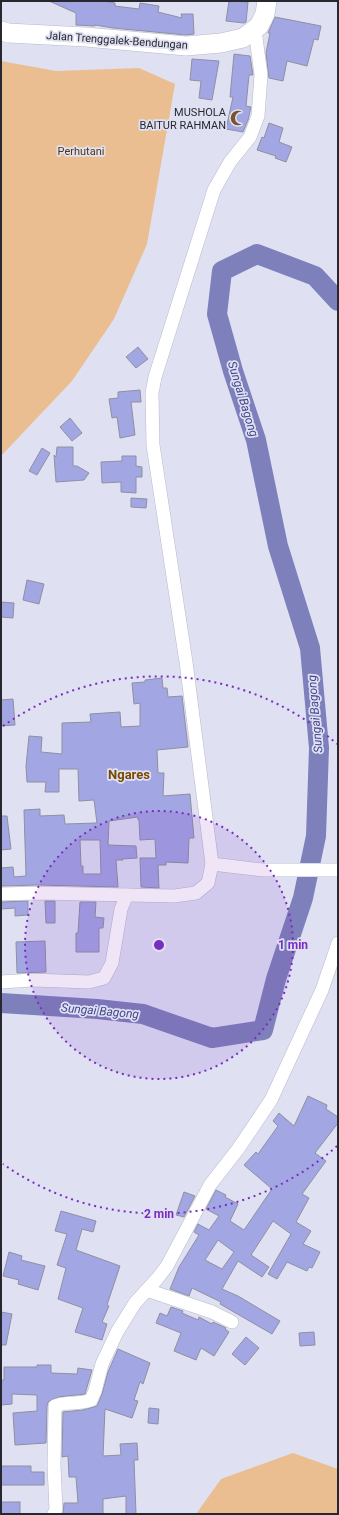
<svg xmlns="http://www.w3.org/2000/svg" width="339" height="1515" viewBox="0 0 339 1515" font-family="Roboto,sans-serif">
<style>
.green{fill:#eabe91}
.lines{fill:none;stroke-linecap:round;stroke-linejoin:round}
.river{stroke:#7d80ba;stroke-width:20}
.building{fill:#a2a6e3;stroke:#8e90a1;fill-rule:evenodd}
.street-casing{stroke:#b7b9ca;stroke-width:14}
.secondary-casing{stroke:#b7b9ca;stroke-width:20}
.street{stroke:#fff;stroke-width:13}
.secondary{stroke:#fff;stroke-width:19}
.ring{fill:none;stroke:#7b2cbf;stroke-width:2;stroke-dasharray:2 4}
.labels{text-anchor:middle;stroke-width:3.5;stroke-linejoin:round;paint-order:stroke}
.street-label{font-size:11px;fill:#27282f;stroke:#dfe1f3}
.poi-label{font-size:11px;fill:#27282f;stroke:#dfe1f3;text-anchor:end}
.park-label{font-size:11px;fill:#55340c;stroke:#dfe1f3}
.water-label{font-size:12px;font-style:italic;fill:#44438b;stroke:#dfe1f3}
.quarter-label{font-size:13px;font-weight:bold;fill:#7a4800;stroke:#dfe1f3}
.centre{fill:#7b2cbf;stroke:#dfe1f3;stroke-width:2}
.ring-label{font-size:12px;text-anchor:middle;font-weight:bold;fill:#7b2cbf;stroke:#dfe1f3;stroke-width:3.5;stroke-linejoin:round;paint-order:stroke}
</style>
<rect width="100%" height="100%" fill="#dfe1f3"/>
<g class="green">
<polygon points="1,61 56,71 139,68 175,84 147,244 114,319 72,381 1,456"/>
<polygon points="293,1453 338,1469 338,1514 196,1514 221,1479"/>
</g>
<g class="lines">
<polyline class="river" points="1,1003 97,1009 143,1014 212,1038 263,1030 276,979 303,898 316,836 319,748 310,648 278,546 256,440 233,371 217,314 222,271 257,254 315,276 338,301"/>
</g>
<g class="building">
<polygon points="49,1 104,1 115,3 115,6 139,9 140,3 159,6 158,12 182,18 181,14 193,14 194,34 186,35 113,28 95,25 95,26 76,25 76,13"/>
<polygon points="229,1 248,2 246,22 244,23 226,21"/>
<polygon points="275,17 321,26 318,40 314,39 307,66 287,61 283,81 269,78 266,53 270,33 268,33"/>
<polygon points="234,54 250,56 253,75 249,75 246,106 251,107 248,120 243,132 226,129 233,97 230,97"/>
<polygon points="192,59 219,61 212,100 199,98 201,81 190,80"/>
<polygon points="269,123 283,128 279,142 292,147 286,162 275,158 276,156 257,150 262,137 264,138"/>
<polygon points="138,347 148,359 136,368 126,357"/>
<polygon points="140,390 141,402 131,402 135,435 120,438 117,417 112,418 109,399 118,398 118,392"/>
<polygon points="70,418 82,433 72,441 60,427"/>
<polygon points="57,447 73,447 73,466 77,466 89,473 84,480 56,482 54,455 56,457"/>
<polygon points="42,448 50,453 37,475 29,471"/>
<polygon points="122,456 136,456 136,466 142,467 142,477 136,477 136,493 121,492 121,482 102,483 101,462 122,461"/>
<polygon points="131,498 147,499 146,508 131,507"/>
<polygon points="27,580 44,584 39,604 23,600"/>
<polygon points="1,602 14,603 13,618 1,617"/>
<path d="M162 678 163 688H167L168 697 182 696 188 747 157 750 158 773H164L163 796 190 794 194 838H189L188 863 166 862V865H158L159 888 141 887 140 858H156L155 839 140 840 139 820H138V817L109 821 108 845 136 846 137 858 122 859 123 860H116L118 887 39 885 1 886V868L13 867 14 877 26 876 24 810 40 809V816L64 815 65 824 97 823 94 800 79 801 78 769H59V792H45L46 782H27L26 766 29 736 42 737 41 752 62 754V723L91 722 90 714 120 712 121 727 140 726V703L134 704 132 683 145 682V680ZM80 840H100L101 874H83V866H81Z"/>
<polygon points="13,699 15,725 1,726 1,700"/>
<polygon points="1,816 7,816 11,849 1,850"/>
<polygon points="28,901 28,915 15,916 15,908 1,909 1,902"/>
<polygon points="45,901 55,901 55,923 46,923"/>
<polygon points="80,902 96,902 95,917 104,918 103,928 99,928 99,952 76,952 76,933 78,933"/>
<polygon points="45,941 46,972 17,973 16,942"/>
<path d="M308 1096 327 1105 326 1109 338 1117V1123L315 1153 326 1161 302 1194 309 1198 296 1222 311 1231 303 1244 320 1252 312 1268 309 1267 307 1271 287 1262 277 1279 268 1274 291 1234 273 1221 251 1255 269 1267 262 1277 238 1261 222 1289 238 1296 280 1321 272 1334 220 1304 221 1302 192 1288 189 1296 170 1289 179 1267 199 1235 194 1232 198 1224 209 1230 219 1216 206 1209 216 1190 226 1195 225 1197 238 1204 230 1221 244 1230 272 1189 244 1165 256 1152 258 1154 278 1126 273 1121 279 1113 294 1126ZM218 1240 234 1252 222 1269 205 1260Z"/>
<polygon points="184,1192 195,1196 184,1217 176,1215"/>
<polygon points="61,1211 96,1221 93,1232 82,1229 76,1250 120,1266 107,1305 109,1306 102,1322 107,1324 102,1340 75,1332 83,1308 58,1299 66,1268 57,1265 67,1234 55,1231"/>
<polygon points="9,1252 22,1256 21,1260 45,1266 38,1290 18,1284 19,1280 3,1276"/>
<polygon points="171,1307 183,1311 182,1313 198,1320 199,1317 212,1324 213,1322 226,1328 225,1329 229,1332 214,1356 201,1348 196,1360 174,1351 181,1333 156,1323 160,1313 167,1316"/>
<polygon points="1,1312 12,1314 6,1345 1,1345"/>
<polygon points="314,1332 315,1345 300,1346 299,1333"/>
<polygon points="246,1337 259,1348 245,1365 232,1354"/>
<polygon points="118,1349 150,1363 143,1384 140,1382 134,1400 138,1401 132,1418 105,1409 103,1456 121,1455 120,1444 137,1443 138,1460 134,1460 136,1514 126,1514 126,1496 103,1499 103,1514 63,1514 64,1503 78,1503 76,1477 69,1477 68,1456 62,1457 63,1412 83,1410 97,1406 102,1394 108,1372"/>
<polygon points="37,1365 51,1365 51,1373 77,1374 78,1368 92,1370 85,1394 58,1397 48,1402 47,1406 46,1443 15,1445 13,1413 37,1411 37,1395 12,1394 12,1404 1,1405 1,1380 4,1380 4,1367 37,1367"/>
<polygon points="149,1408 159,1409 158,1424 148,1423"/>
<polygon points="1,1466 31,1466 31,1472 44,1472 44,1485 1,1485"/>
<rect x="1" y="1502" width="19" height="12"/>
</g>
<g class="lines">
<defs>
<g id="street">
<polyline points="212,864 263,870 338,870"/>
<polyline points="1,894 39,893 174,896 196,893 208,883 212,864 186,662 153,445 152,393 155,377 214,190 230,162 250,137 258,116 261,75 255,30"/>
<polyline points="1,982 32,980 89,982 104,978 112,963 121,909 127,895"/>
<polyline points="147,1290 212,1312 232,1322"/>
<path d="M54 1514 56 1509 54 1466 55 1406C66 1401 79 1405 91 1400L95 1391 102 1364 117 1332 135 1303 157 1279 167 1266 210 1185 238 1149 271 1100 322 990 338 943"/>
</g>
<polyline id="secondary" points="1,31 8,33 86,37 186,46 221,43 243,38 259,26 265,14 267,1"/>
</defs>
<use href="#street" class="street-casing"/>
<use href="#secondary" class="secondary-casing"/>
<use href="#street" class="street"/>
<use href="#secondary" class="secondary"/>
</g>
<circle cx="159" cy="945" r="134" fill="#7b2cbf" fill-opacity=".12"/>
<g class="ring">
<circle cx="159" cy="945" r="134"/>
<path d="M337 1146A269 269 0 0 1 3 1164M3 726A269 269 0 0 1 337 744"/>
</g>
<defs>
<symbol id="mosque-bare" viewBox="-9 -9 18 18"><path d="M3.5-4.9A6 6 0 1 0 3.5 4.9A5 5 0 1 1 3.5-4.9Z" fill="#78542d" stroke="#dfe1f3" stroke-width="2.5" paint-order="stroke"/></symbol>
</defs>
<g fill-rule="evenodd">
<use href="#mosque-bare" x="227" y="107" width="22" height="22"/>
</g>
<g class="labels">
<g class="street-label">
<text transform="translate(117 40) rotate(4)" y="4">Jalan Trenggalek-Bendungan</text>
</g>
<g class="poi-label">
<text x="226" y="116">MUSHOLA<tspan x="226" dy="13">BAITUR RAHMAN</tspan></text>
</g>
<g class="park-label">
<text x="81" y="155">Perhutani</text>
</g>
<g class="water-label">
<text transform="translate(243 399) rotate(73)" y="4">Sungai Bagong</text>
<text transform="translate(315 714) rotate(-95)" y="4">Sungai Bagong</text>
<text transform="translate(100 1011) rotate(5)" y="4">Sungai Bagong</text>
</g>
<g class="quarter-label">
<text x="129" y="779">Ngares</text>
</g>
</g>
<circle cx="159" cy="945" r="6" class="centre"/>
<g class="ring-label">
<text x="293" y="949">1 min</text>
<text x="159" y="1218">2 min</text>
</g>
<rect width="339" height="1515" fill="none" stroke="#27282f" stroke-width="4"/>
</svg>
